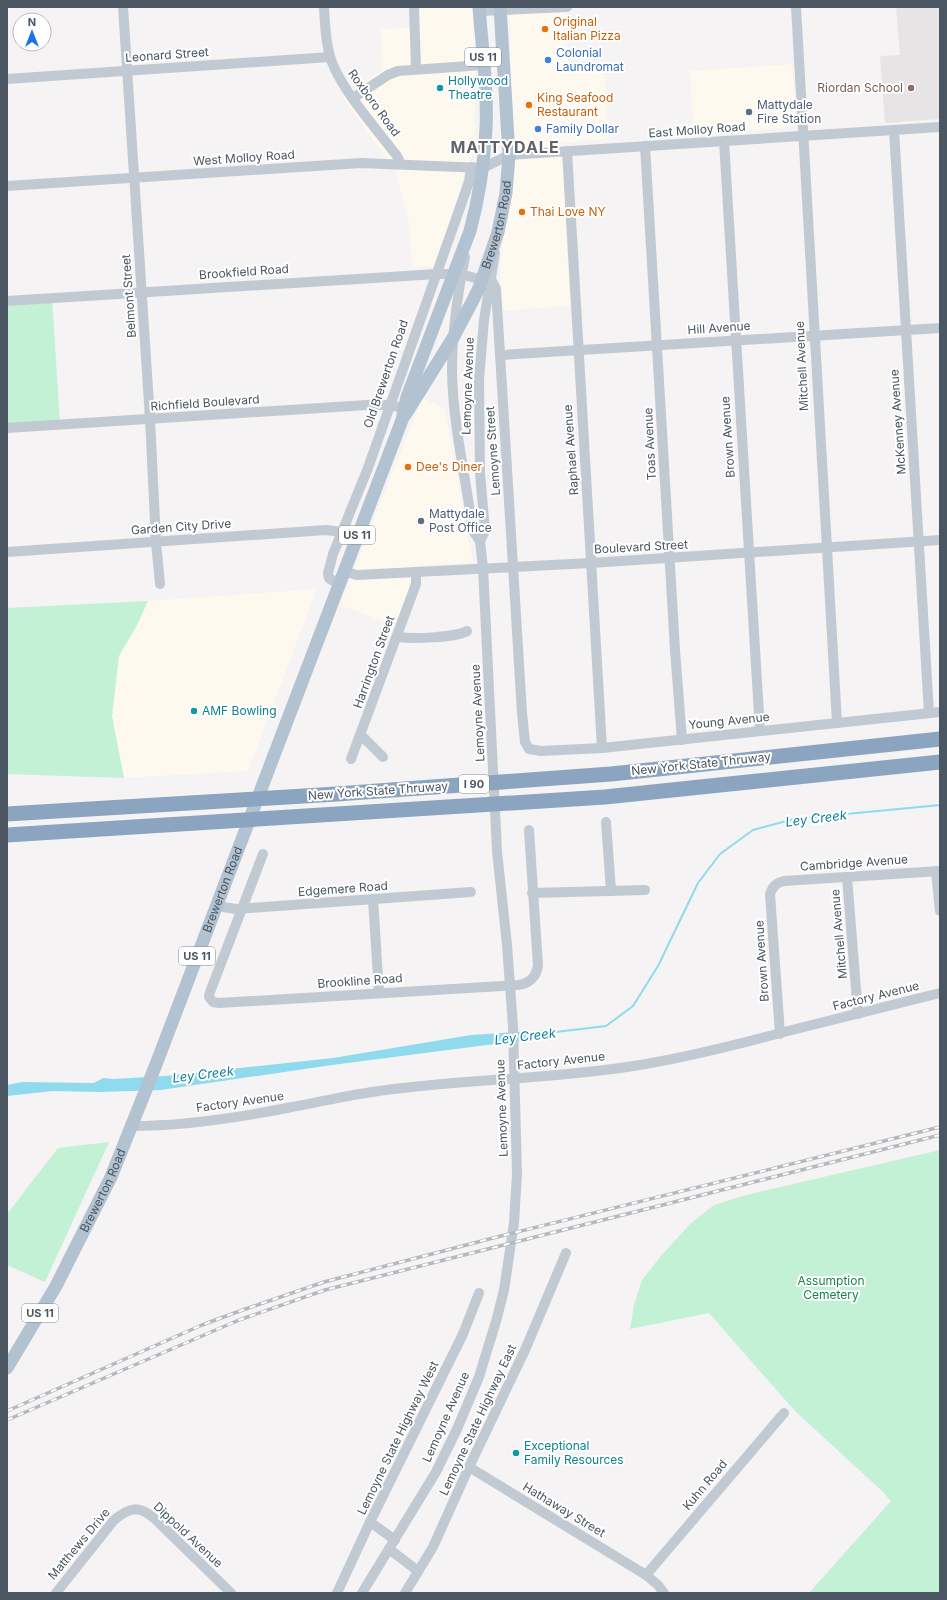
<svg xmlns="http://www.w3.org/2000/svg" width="947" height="1600" viewBox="0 0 947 1600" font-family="Inter,sans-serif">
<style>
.commercial{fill:#fdf9ef}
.education{fill:#e6e4e5}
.green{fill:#c3f1d5}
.water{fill:#90daee}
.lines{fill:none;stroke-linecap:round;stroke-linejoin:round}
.stream{stroke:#90daee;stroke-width:2}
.minor{stroke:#c1cad2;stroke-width:10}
.major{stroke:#b3c2d1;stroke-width:13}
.highway{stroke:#8ba5c1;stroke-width:15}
.rail-casing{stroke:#b5b8bd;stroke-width:3.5}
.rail{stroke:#fff;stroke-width:2;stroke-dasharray:6;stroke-linecap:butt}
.food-dot{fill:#e8710a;stroke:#fff;stroke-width:1.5}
.shop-dot{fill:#3f7fe0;stroke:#fff;stroke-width:1.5}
.culture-dot{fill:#0f9aa8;stroke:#fff;stroke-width:1.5}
.education-dot{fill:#8d6e63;stroke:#fff;stroke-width:1.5}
.service-dot{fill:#5c6f8a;stroke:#fff;stroke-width:1.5}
.labels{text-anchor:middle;stroke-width:4;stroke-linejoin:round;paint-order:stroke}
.shield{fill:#fff;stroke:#808990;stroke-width:1}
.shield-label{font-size:11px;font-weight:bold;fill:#4a5661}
.food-label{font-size:12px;fill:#c56008;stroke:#fff;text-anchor:start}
.shop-label{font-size:12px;fill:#366cbe;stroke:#fff;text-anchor:start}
.street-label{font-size:12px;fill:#4a5661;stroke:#fff}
.culture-label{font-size:12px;fill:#0d838f;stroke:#fff;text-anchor:start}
.education-label{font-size:12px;fill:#785e54;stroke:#fff;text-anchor:end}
.service-label{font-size:12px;fill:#4e5e75;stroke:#fff;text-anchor:start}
.park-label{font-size:12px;fill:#17864f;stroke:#fff}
.water-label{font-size:13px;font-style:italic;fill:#0c7c9b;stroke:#fff}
.district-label{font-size:16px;font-weight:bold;letter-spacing:1px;fill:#5f6368;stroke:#fff}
</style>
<rect width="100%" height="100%" fill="#f5f3f3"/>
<g class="commercial">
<polygon points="409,7 472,7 475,71 475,147 465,173 436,266 412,267 409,223 395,170 343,98 383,69 380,29 410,28"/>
<polygon points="509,7 566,7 569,72 604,69 609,139 562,143 570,306 502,311 500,277 502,246 511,200 515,167 511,81"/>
<polygon points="792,64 795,127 694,134 690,71"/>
<polygon points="422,398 445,409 473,563 412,566 410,590 396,626 340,605"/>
<polygon points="317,589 248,771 124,778 112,716 119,656 137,625 148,601"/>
</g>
<polygon class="education" points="896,7 940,7 940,119 885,123 880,56 900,55"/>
<g class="green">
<polygon points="52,298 60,424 7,428 7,301"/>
<polygon points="148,601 137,625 119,656 112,716 124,778 7,774 7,608"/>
<polygon points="109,1142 45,1282 7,1265 7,1214 58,1148"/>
<polygon points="940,1150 940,1593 809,1593 891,1501 882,1491 795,1411 709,1313 630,1329 634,1305 642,1280 661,1256 689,1225 714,1205 746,1195"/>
</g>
<polygon class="water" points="548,1030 549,1037 332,1065 161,1090 100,1092 53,1091 7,1096 7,1085 22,1082 94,1083 103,1078 113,1079 165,1076 333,1058 471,1035"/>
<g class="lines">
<polyline class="stream" points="547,1033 606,1026 633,1006 658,966 698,883 720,854 753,830 794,819 940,805"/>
<g class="minor">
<polyline points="123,7 150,419 156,542 160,584"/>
<path d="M324 7C325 23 325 40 330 56 338 86 378 131 397 156L401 164"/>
<polyline points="414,7 416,69"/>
<polyline points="796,7 837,723"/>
<polyline points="480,11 567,7"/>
<polyline points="7,79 330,57"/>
<polyline points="353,98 388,75 398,71 483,65"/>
<polyline points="894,130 929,713"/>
<polyline points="724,141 760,731"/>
<polyline points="645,146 675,650 682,740"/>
<polyline points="567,151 602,748"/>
<polyline points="7,186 361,163 483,168 509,155 940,127"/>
<polyline points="491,279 496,289 522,713 525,742 529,749 541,751 602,748 940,712"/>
<polyline points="7,301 437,274 461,274 482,280"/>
<polyline points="500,355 940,328"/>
<polyline points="7,428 367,405 389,405 404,408"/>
<polyline points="480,541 485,531 480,473 479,379 484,320 495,253"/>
<polyline points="7,552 326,530 341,532 356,540"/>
<polyline points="343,571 357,575 591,563 940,540"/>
<polyline points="338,584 329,578 328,573 333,554 368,468 469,182 471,167"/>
<path d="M398 637C412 639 454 638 467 631"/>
<polyline points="361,735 383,757"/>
<polyline points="351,759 416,584 416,572"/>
<polyline points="606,822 611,891"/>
<path d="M263 854 210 992 209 997 213 1002 219 1003 518 985C529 984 536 977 538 966L529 830"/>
<polyline points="936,871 940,911"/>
<polyline points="847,877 858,1014"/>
<polyline points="532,893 645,890"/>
<polyline points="373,899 379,993"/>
<polyline points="216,906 236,909 471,892"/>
<path d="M780 1034 770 894C773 886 776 883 784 881L940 871"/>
<path d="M132 1126C184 1126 236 1118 287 1108 316 1103 344 1096 372 1092 457 1079 543 1080 627 1067 680 1059 732 1046 784 1032 836 1019 888 1006 940 993"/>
<polyline points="469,1467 646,1575 658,1585 664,1593"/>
<polyline points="370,1522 395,1540"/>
<polyline points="389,1549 418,1571"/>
<polyline points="646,1575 784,1413"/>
<path d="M56 1593 114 1520C130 1507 139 1505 155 1519L231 1593"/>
<polyline points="337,1593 370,1522 463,1334 479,1293"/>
<path d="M362 1593 436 1472 457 1429 479 1377 497 1318 504 1290 514 1223 517 1174 513 1026 507 945 497 851 483 568 480 541 473 531C466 479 453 425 452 372 452 332 457 296 465 257"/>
<polyline points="405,1593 433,1547 469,1467 525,1350 566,1253"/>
</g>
<g class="major">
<path id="s1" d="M405 415 453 338 472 302 479 288 498 232 506 193 509 155 500 7"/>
<path id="s2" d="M7 1368 56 1286 111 1177 155 1067 402 420 407 397 470 231C479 198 484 164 486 129 488 89 482 47 479 7"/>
</g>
<g class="highway">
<polyline points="7,814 337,794 611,774 940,739"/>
<polyline points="7,835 605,797 940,762"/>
</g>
<defs>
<g id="rail">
<polyline points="7,1411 202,1325 237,1312 324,1282 497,1237 940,1127"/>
<polyline points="7,1420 239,1320 325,1290 940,1135"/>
</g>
</defs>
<use href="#rail" class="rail-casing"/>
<use href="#rail" class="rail"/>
</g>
<g class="food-dot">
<circle cx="545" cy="29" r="4"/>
<circle cx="529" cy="105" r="4"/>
<circle cx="522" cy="212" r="4"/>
<circle cx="408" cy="467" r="4"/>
</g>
<g class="shop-dot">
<circle cx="548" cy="60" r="4"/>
<circle cx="538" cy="129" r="4"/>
</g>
<g class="culture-dot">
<circle cx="440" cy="88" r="4"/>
<circle cx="194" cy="711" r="4"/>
<circle cx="516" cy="1453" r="4"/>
</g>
<circle class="education-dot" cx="911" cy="88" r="4"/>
<g class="service-dot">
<circle cx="749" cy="112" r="4"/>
<circle cx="421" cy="521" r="4"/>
</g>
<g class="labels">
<g class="shield">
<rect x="465" y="48" width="36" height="18" rx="3"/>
<rect x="339" y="526" width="36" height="18" rx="3"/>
<rect x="459" y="775" width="30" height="18" rx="3"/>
<rect x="179" y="947" width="36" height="18" rx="3"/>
<rect x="22" y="1304" width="36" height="18" rx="3"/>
</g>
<g class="shield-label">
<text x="483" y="61">US 11</text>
<text x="357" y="539">US 11</text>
<text x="474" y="788">I 90</text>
<text x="197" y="960">US 11</text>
<text x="40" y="1317">US 11</text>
</g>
<g class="food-label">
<text x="553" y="26">Original<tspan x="553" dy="14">Italian Pizza</tspan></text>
<text x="537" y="102">King Seafood<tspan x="537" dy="14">Restaurant</tspan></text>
<text x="530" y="216">Thai Love NY</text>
<text x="416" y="471">Dee's Diner</text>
</g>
<g class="shop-label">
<text x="556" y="57">Colonial<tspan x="556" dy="14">Laundromat</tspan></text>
<text x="546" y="133">Family Dollar</text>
</g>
<g class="street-label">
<text transform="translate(167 55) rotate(-4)" y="4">Leonard Street</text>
<text transform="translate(374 103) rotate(54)" y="4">Roxboro Road</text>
<text transform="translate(697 130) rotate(-4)" y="4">East Molloy Road</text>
<text transform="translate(244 158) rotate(-4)" y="4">West Molloy Road</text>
<text dy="4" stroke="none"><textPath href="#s1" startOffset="213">Brewerton Road</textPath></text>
<text transform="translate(244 272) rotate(-4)" y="4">Brookfield Road</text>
<text transform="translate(129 296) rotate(-94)" y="4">Belmont Street</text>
<text transform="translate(719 328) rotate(-4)" y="4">Hill Avenue</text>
<text transform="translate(802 366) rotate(-93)" y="4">Mitchell Avenue</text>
<text transform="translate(386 374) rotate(-71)" y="4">Old Brewerton Road</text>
<text transform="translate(468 386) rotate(-88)" y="4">Lemoyne Avenue</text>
<text transform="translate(205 403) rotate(-4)" y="4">Richfield Boulevard</text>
<text transform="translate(898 422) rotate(-94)" y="4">McKenney Avenue</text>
<text transform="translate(728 437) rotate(-94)" y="4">Brown Avenue</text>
<text transform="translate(650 444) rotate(-93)" y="4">Toas Avenue</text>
<text transform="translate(571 450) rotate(-94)" y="4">Raphael Avenue</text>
<text transform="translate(493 451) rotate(-94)" y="4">Lemoyne Street</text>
<text transform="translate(181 527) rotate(-4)" y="4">Garden City Drive</text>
<text transform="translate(641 547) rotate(-3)" y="4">Boulevard Street</text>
<text transform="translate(374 662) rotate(-70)" y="4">Harrington Street</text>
<text transform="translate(478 713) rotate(-93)" y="4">Lemoyne Avenue</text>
<text transform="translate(729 721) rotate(-6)" y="4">Young Avenue</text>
<text transform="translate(701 764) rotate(-6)" y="4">New York State Thruway</text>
<text transform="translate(378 791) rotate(-4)" y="4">New York State Thruway</text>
<text transform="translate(854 863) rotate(-4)" y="4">Cambridge Avenue</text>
<text dy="4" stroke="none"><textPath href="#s2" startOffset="526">Brewerton Road</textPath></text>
<text transform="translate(343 889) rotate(-4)" y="4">Edgemere Road</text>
<text transform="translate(839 934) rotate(-95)" y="4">Mitchell Avenue</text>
<text transform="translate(762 961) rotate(-94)" y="4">Brown Avenue</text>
<text transform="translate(360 981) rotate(-4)" y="4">Brookline Road</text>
<text transform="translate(876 996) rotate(-14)" y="4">Factory Avenue</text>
<text transform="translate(561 1061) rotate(-6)" y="4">Factory Avenue</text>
<text transform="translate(240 1102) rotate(-8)" y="4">Factory Avenue</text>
<text transform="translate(502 1108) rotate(-92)" y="4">Lemoyne Avenue</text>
<text dy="4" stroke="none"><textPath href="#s2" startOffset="202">Brewerton Road</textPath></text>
<text transform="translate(446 1417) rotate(-66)" y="4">Lemoyne Avenue</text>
<text transform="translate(478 1420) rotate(-65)" y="4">Lemoyne State Highway East</text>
<text transform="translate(398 1438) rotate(-64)" y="4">Lemoyne State Highway West</text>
<text transform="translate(705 1485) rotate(-50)" y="4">Kuhn Road</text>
<text transform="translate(564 1510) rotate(31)" y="4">Hathaway Street</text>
<text transform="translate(188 1535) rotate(43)" y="4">Dippold Avenue</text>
<text transform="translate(79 1544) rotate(-50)" y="4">Matthews Drive</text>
</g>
<g class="culture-label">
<text x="448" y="85">Hollywood<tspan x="448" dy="14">Theatre</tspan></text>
<text x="202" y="715">AMF Bowling</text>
<text x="524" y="1450">Exceptional<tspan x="524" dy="14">Family Resources</tspan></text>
</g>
<g class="education-label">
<text x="903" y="92">Riordan School</text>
</g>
<g class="service-label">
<text x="757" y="109">Mattydale<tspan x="757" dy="14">Fire Station</tspan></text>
<text x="429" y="518">Mattydale<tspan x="429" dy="14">Post Office</tspan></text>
</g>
<g class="park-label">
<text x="831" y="1285">Assumption<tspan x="831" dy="14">Cemetery</tspan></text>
</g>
<g class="water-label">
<text transform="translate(816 818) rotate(-7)" y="5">Ley Creek</text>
<text transform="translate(525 1036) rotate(-7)" y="5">Ley Creek</text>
<text transform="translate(203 1074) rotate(-7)" y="5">Ley Creek</text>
</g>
<g class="district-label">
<text x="505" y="153">MATTYDALE</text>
</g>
</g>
<rect width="947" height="1600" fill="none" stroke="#4a5661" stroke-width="16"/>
<g transform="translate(32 32)"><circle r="19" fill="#ffffff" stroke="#b7bbc0"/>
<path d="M0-3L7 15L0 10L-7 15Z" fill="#1a73e8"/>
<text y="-6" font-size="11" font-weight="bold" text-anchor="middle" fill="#4a5661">N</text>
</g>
</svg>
